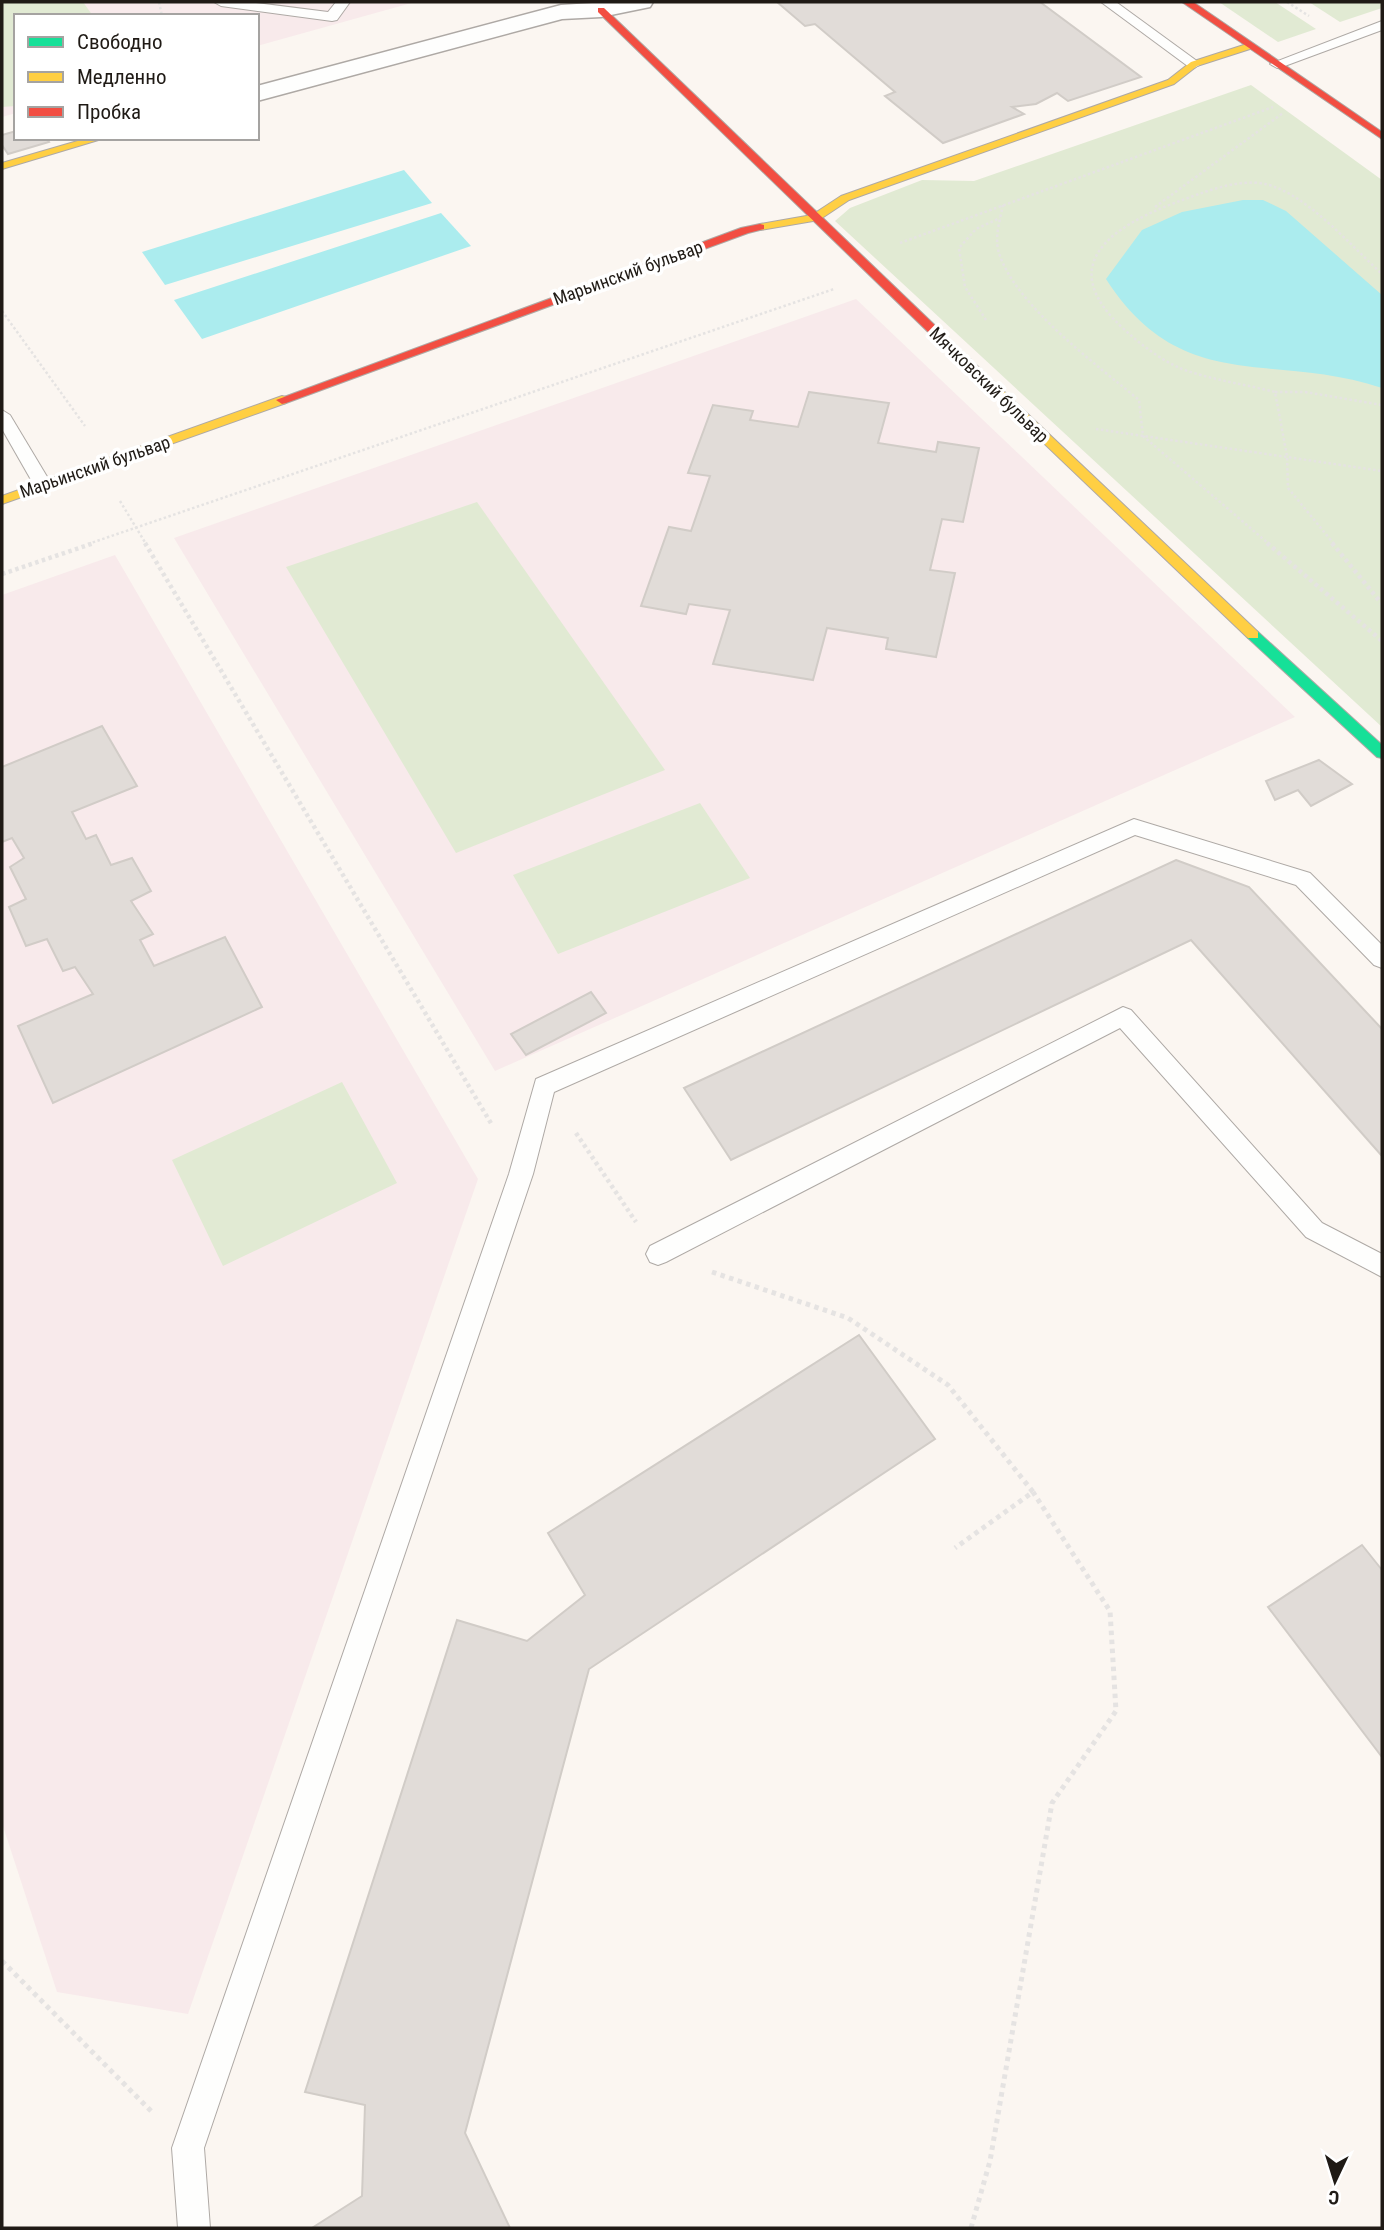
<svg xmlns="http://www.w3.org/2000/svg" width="1384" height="2230" viewBox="0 0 1384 2230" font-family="'Roboto Condensed',sans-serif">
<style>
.education{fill:#f8eaeb}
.green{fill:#e1ead3}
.water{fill:#abecee}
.building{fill:#e1dcd8;stroke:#d1ccc7;stroke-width:2}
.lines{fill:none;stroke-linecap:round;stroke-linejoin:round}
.lane-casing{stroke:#aea9a5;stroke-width:2}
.street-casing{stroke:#aea9a5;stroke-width:3}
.fast-casing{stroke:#aea9a5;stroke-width:2}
.slow-casing{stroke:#aea9a5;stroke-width:2}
.jam-casing{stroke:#aea9a5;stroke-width:2}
.path-far2{stroke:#e5e3e2;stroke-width:2.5;stroke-dasharray:2.5 2.5;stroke-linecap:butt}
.path-far1{stroke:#e5e3e2;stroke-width:4.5;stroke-dasharray:3.5 3.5;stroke-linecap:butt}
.path{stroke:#e5e3e2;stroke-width:5;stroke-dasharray:4.5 4.5;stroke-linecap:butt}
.lane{fill:#fefefd;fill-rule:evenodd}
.street{fill:#fefefd;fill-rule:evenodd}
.fast{fill:#16e098;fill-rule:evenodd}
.slow{fill:#ffcf43;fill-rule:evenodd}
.jam{fill:#f24e42;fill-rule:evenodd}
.labels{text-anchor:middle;stroke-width:7;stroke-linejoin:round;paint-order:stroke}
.far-street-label{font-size:18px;fill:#1f1a15;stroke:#fff}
</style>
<rect width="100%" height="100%" fill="#fbf6f1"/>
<g class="education">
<polygon points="2,2 415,2 257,46 257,16 16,16 16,113 2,117"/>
<polygon points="856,299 1295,717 495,1071 174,538"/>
<polygon points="115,555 478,1179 188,2014 57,1992 2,1823 2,595"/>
</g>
<g class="green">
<polygon points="2,2 83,2 93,16 16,16 16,106 2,107"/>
<polygon points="1219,2 1275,2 1316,29 1278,42"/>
<polygon points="1309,2 1382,2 1382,8 1340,22"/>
<polygon points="1251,85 1382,180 1382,727 835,221 850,208 922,180 974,181"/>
<polygon points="477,502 665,770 456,853 286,567"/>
<polygon points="700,803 750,878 558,954 513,875"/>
<polygon points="342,1082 397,1183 223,1266 172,1160"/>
</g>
<g class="water">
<polygon points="404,170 432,203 165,285 142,252"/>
<path d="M1243 200H1263L1286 211 1382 295V388C1272 351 1182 397 1106 279L1142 230 1182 212Z"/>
<polygon points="441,213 471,246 202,339 174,300"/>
</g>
<g class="building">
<polygon points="777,2 1040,2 1141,77 1068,101 1057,93 1036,104 1012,107 1024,114 943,143 885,96 895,92 815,24 805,26"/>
<polygon points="16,131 16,138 46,138 49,142 8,154 2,145 2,135"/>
<polygon points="809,392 889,403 878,443 936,452 938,442 979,448 963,522 942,519 930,570 955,573 936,657 886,649 888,638 827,628 813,680 713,664 730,610 689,604 686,614 641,606 669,527 691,531 710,476 688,473 713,405 753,411 750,420 798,427"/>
<polygon points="102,726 137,786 72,812 86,839 96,835 111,865 132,858 151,891 131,901 153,934 140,940 154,966 225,937 262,1007 53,1103 18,1026 93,994 75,967 63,971 47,939 26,946 9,907 26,899 10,867 24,858 12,838 2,842 2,767"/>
<polygon points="1319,760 1352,784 1311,806 1298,790 1275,800 1266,781"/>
<polygon points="1176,860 1249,887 1382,1029 1382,1156 1191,940 731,1160 684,1088"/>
<polygon points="591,992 606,1013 526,1055 511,1034"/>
<polygon points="859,1335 935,1439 589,1669 465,2133 510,2228 312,2228 362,2196 365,2105 305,2092 457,1620 527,1641 585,1595 548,1533"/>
<polygon points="1362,1545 1382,1570 1382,1757 1268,1607"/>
</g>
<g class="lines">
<defs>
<g id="lane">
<polygon points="214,2 249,2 328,12 336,2 350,2 337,20 332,21 221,6"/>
<polygon points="1101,2 1116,2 1201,64 1194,68 1189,67"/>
<polygon points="1382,21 1382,30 1282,67 1277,68 1270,64"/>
<polygon points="2,410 10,415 52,485 49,489 43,491 34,485 2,429"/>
<polygon points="1134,819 1310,873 1382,945 1382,968 1374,965 1296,885 1135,835 554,1092 533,1174 204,2148 210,2228 178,2228 172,2148 509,1174 536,1079"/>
<polygon points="1123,1007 1131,1010 1322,1223 1382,1254 1382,1277 1306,1237 1120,1028 666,1262 658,1265 650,1262 646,1254 650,1246"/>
</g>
<polygon id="street" points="608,2 653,2 650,7 601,17 562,19 257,101 257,86 561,5"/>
<polygon id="fast" points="1253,630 1258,632 1382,745 1382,758 1377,757 1248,638 1246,635"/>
<g id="slow">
<polygon points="1250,43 1255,46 1253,48 1197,66 1174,84 849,200 819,220 760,230 755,227 760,224 812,215 841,196 1168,80 1191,62"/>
<polygon points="88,138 105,138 2,169 2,163"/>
<polygon points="991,382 995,383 1258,632 1258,638 1248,638 987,389 985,386"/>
<polygon points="282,396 286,397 286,403 2,504 2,496"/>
</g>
<g id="jam">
<polygon points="1182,2 1193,2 1382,132 1382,139"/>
<polygon points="598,8 604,8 995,383 995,389 987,389 598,12"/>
<polygon points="760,224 764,225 764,229 748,233 286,403 282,404 276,400 741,228"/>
</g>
</defs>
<use href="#lane" class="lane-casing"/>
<use href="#street" class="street-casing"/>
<use href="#fast" class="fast-casing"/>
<use href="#slow" class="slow-casing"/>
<use href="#jam" class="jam-casing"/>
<g class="path-far2">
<polyline points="159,2 162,16"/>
<polyline points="1287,2 1309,16"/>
<path d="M1003 205C1000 220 994 238 999 253 1015 305 1097 365 1139 400L1143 436 1269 544"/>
<polyline points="1155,207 1283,113"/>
<polyline points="900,243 1273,107"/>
<polyline points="2,311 85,426"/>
<polyline points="986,320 965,287 959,248 976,229 1000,218"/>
<polyline points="1275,392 1305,392 1382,405"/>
<polyline points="1096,429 1382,471"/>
<polyline points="120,501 146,544"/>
<polyline points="88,544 834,289"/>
<path d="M1334 544 1288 488 1287 456 1275 392C1244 384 1212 380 1182 369 1161 360 1141 345 1125 330 1053 266 1110 227 1177 202 1202 193 1237 178 1265 184 1306 193 1351 246 1382 274"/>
</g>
<g class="path-far1">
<polyline points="145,543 492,1125"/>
<polyline points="1267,543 1382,641"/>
<polyline points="1332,543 1382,604"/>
<polyline points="2,574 94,543"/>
<polyline points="576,1133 636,1222"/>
</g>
<g class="path">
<polyline points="712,1272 848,1318 948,1385 1033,1492 955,1548"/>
<polyline points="2,1961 153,2113"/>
<polyline points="971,2228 990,2161 1052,1803 1116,1711 1110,1611 1033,1492"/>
</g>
<use href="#lane" class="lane"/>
<use href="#street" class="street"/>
<use href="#fast" class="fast"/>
<use href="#slow" class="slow"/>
<use href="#jam" class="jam"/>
</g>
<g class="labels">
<g class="far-street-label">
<text transform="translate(628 273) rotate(-20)" y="6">Марьинский бульвар</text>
<text transform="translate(989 385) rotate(44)" y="6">Мячковский бульвар</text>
<text transform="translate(95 467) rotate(-19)" y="6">Марьинский бульвар</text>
</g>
</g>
<rect width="1384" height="2230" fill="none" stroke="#1f1a15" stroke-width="7"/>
<rect x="14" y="14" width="245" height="126" fill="#ffffff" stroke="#a5a3a1" stroke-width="2"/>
<rect x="28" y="37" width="35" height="10" fill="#16e098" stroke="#a5a3a1" stroke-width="2"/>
<text x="77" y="49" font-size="21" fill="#1f1a15">Свободно</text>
<rect x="28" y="72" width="35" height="10" fill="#ffcf43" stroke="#a5a3a1" stroke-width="2"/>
<text x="77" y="84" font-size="21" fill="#1f1a15">Медленно</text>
<rect x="28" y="107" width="35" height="10" fill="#f24e42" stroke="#a5a3a1" stroke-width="2"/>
<text x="77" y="119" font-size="21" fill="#1f1a15">Пробка</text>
<g transform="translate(1335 2181) rotate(184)" stroke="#ffffff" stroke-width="5" paint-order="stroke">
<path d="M0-5L12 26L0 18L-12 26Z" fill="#1f1a15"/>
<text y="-10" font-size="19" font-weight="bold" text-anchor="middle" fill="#1f1a15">С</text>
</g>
</svg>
